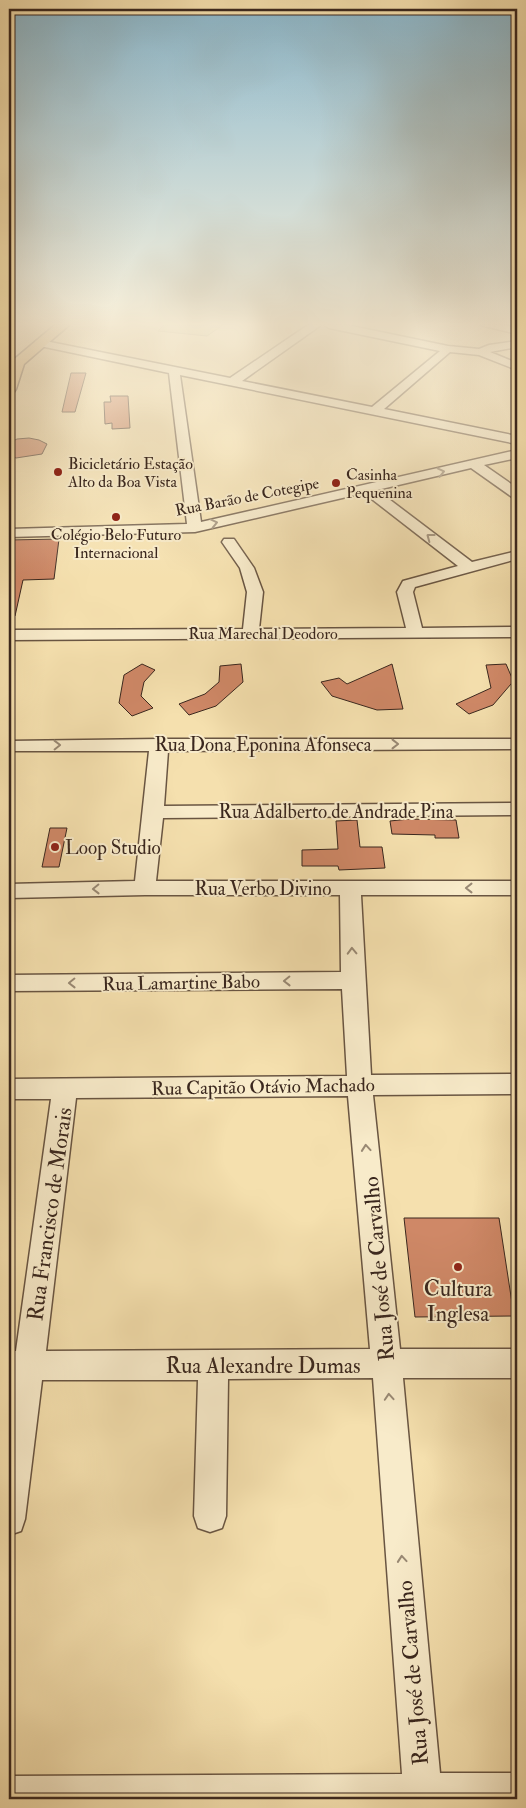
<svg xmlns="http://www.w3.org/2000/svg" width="526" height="1808" viewBox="0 0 526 1808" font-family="'IM FELL Double Pica',serif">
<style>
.green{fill:#c1c187;stroke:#7e7452}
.building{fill:#cf8867;stroke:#3a271e}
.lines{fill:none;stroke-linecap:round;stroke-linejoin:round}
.minor-casing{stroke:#695542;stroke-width:3}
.major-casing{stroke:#3a271e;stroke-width:3}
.minor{fill:#f8ebca;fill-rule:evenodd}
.major{fill:#eac077;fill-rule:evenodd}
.oneway{stroke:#998974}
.poi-dot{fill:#8f2418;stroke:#f8ebca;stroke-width:2}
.labels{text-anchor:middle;stroke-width:4;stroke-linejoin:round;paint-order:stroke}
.far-poi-label{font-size:16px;fill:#3a271e;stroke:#f8ebca;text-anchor:start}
.far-street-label{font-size:16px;fill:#3a271e;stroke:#f8ebca}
.street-label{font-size:19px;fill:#3a271e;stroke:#f8ebca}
.poi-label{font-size:19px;fill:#3a271e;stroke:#f8ebca;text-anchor:start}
.near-street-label{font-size:22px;fill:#3a271e;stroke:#f8ebca}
.near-poi-label{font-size:22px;fill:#3a271e;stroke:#f8ebca}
</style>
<rect width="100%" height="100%" fill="#f5e0ae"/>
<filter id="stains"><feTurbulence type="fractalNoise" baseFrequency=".004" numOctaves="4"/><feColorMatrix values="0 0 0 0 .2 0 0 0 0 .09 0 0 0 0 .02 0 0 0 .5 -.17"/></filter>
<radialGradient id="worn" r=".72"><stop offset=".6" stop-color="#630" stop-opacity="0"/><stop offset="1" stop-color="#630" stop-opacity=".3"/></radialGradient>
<polygon class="green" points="164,325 223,325 207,336 158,331"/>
<g class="building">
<polygon points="71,373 86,373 75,412 62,412"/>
<polygon points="110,396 128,396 130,428 112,429 112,423 105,424 104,402 111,402"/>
<polygon points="29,438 39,440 47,444 42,454 16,458 9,455 9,443 17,439"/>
<polygon points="59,539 54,579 23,580 15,616 9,615 9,540"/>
<polygon points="142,664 155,670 144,682 141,696 153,708 132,716 119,703 124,675"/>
<polygon points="241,664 243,682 216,706 189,715 179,704 205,694 219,682 220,666"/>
<polygon points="392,664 403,709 377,710 332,696 321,682 339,678 347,684"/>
<polygon points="506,664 512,678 517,675 517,677 493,705 469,714 456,704 491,688 486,665"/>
<polygon points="409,819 456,820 459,838 435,838 435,835 392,834 390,821"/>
<polygon points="357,820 360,847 382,847 385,868 339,870 338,866 302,866 302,850 338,849 336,821"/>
<polygon points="50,828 67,828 59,867 42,867"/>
<polygon points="404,1218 499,1218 514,1316 415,1317"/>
</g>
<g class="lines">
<defs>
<g id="minor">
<polygon points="308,325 321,325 242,381 372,407 440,351 329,328 324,325 347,325 448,346 479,349 489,345 517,341 517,347 490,352 517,363 517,370 479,355 450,352 384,409 517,436 517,444 180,375 201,522 517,450 517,458 484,465 517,488 517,498 512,497 471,468 377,490 472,562 517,551 517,559 415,587 413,592 422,628 517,627 517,637 9,640 9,630 243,629 247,592 240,568 222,542 224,539 234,539 254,568 263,592 259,629 406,628 397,592 403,581 458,566 364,493 195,532 9,537 9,529 187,524 169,373 40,346 36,345 35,343 36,341 40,340 230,378"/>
<polygon points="480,325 504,325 517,328 517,334"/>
<path d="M159 739H517V749L168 751 164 806 517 803V815L163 818 156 881H517V895H361L371 1075 517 1074V1094L373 1095 400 1349H517V1378H403L440 1773H517V1799H9V1776L402 1774 373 1378 228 1379 226 1516 222 1528 210 1532 198 1528 194 1516 198 1380H42L25 1519 21 1531 9 1535V1403L12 1381H9V1351H16L51 1099H9V1079L347 1076 342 989 9 991V975L341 972 340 895H145L9 898V884L135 881 149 751H9V741ZM348 1096 370 1349 46 1351 76 1098Z"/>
</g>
<polygon id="major" points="55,325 69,325 24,364 16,389 14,392 9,393 9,369 11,362"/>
</defs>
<use href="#minor" class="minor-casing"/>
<use href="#major" class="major-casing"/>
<use href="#minor" class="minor"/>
<use href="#major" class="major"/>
</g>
<defs><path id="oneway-chevron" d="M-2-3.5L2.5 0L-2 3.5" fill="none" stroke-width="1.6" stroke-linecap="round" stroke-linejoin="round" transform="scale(1.25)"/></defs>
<g class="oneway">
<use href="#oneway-chevron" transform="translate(441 472) rotate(-13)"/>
<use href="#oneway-chevron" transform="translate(214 523) rotate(-13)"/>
<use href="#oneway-chevron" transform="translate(430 537) rotate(-143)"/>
<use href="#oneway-chevron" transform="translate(395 744)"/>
<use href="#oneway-chevron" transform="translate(57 745) rotate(-1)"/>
<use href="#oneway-chevron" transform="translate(469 888) rotate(180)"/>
<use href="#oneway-chevron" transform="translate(96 889) rotate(179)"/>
<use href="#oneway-chevron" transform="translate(352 951) rotate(-92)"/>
<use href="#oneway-chevron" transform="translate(287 981) rotate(179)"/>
<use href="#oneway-chevron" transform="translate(72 983) rotate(179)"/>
<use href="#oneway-chevron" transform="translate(366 1148) rotate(-95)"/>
<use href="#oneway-chevron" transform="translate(389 1397) rotate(-94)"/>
<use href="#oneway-chevron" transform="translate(402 1559) rotate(-95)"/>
</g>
<linearGradient id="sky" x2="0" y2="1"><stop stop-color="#8ab8ce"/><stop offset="0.56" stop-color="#faf1db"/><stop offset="1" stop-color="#faf1db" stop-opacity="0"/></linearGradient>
<rect width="526" height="579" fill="url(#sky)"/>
<g class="poi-dot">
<circle cx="58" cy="472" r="5"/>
<circle cx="336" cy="483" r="5"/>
<circle cx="116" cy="517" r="5"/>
<circle cx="55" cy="847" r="5"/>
<circle cx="458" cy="1267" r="5"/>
</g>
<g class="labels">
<g class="far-poi-label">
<text x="68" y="469">Bicicletário Estação<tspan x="68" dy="18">Alto da Boa Vista</tspan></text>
<text x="346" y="480">Casinha<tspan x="346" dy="18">Pequenina</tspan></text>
<text x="116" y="540" text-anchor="middle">Colégio Belo Futuro<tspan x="116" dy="18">Internacional</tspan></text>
</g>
<g class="far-street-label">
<text transform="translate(247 496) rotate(-11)" y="6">Rua Barão de Cotegipe</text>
<text x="263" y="639">Rua Marechal Deodoro</text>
</g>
<g class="street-label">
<text x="263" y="751">Rua Dona Eponina Afonseca</text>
<text x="336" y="818">Rua Adalberto de Andrade Pina</text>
<text x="263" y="895">Rua Verbo Divino</text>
<text transform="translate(181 982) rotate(-1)" y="7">Rua Lamartine Babo</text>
<text transform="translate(263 1086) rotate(-1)" y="7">Rua Capitão Otávio Machado</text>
</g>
<g class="poi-label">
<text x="65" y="854">Loop Studio</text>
</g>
<g class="near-street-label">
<text transform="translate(49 1214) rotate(-82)" y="8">Rua Francisco de Morais</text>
<text transform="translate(378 1269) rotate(-95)" y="8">Rua José de Carvalho</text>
<text x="263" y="1373">Rua Alexandre Dumas</text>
<text transform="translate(412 1673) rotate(-95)" y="8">Rua José de Carvalho</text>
</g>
<g class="near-poi-label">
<text x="458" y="1296">Cultura<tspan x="458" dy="25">Inglesa</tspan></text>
</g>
</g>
<rect width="526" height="1808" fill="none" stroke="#f5e0ae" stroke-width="30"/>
<rect x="10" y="10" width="506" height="1788" fill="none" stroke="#3a271e" stroke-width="2.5"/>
<rect x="15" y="15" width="496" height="1778" fill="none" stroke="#3a271e"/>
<rect width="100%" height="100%" filter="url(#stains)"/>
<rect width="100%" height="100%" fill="url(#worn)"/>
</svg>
